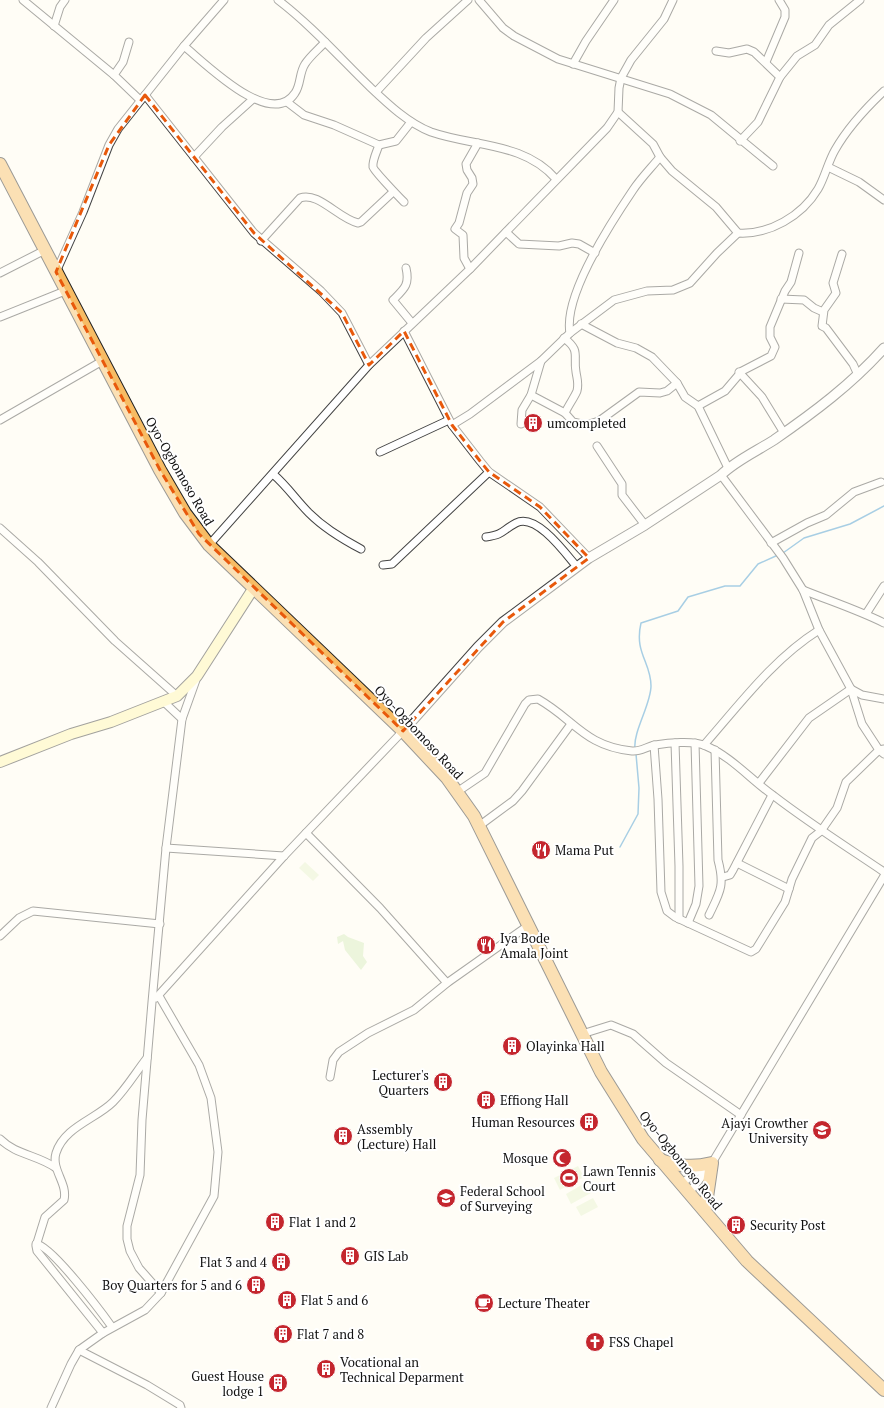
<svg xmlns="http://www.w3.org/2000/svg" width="884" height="1408" viewBox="0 0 884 1408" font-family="'PT Serif',serif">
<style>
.green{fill:#d5ebbd}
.pitch{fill:#e6f2cf}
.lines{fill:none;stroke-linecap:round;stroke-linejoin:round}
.stream{stroke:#3f96cf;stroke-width:1.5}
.minor-casing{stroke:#444;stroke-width:9}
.tertiary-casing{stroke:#444;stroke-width:11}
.secondary-casing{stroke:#333;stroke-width:12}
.trunk-casing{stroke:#222;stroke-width:14}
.minor{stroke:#fff;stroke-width:7}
.tertiary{stroke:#fff;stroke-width:9}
.secondary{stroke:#fff6b0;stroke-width:10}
.trunk{stroke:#f7bc64;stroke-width:12}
.marked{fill:none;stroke:#e8590c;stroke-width:3;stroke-dasharray:8 5;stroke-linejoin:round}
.labels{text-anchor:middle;stroke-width:4;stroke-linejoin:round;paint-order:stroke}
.poi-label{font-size:13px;fill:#111;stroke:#fff;text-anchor:start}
.street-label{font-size:13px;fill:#111;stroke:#fff}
</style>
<rect width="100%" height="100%" fill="#fffdf5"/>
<polygon class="green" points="344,934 348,937 364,943 363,956 367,962 361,970 345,950 343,941 338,944 337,937"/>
<g class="pitch">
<polygon points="305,862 319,875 313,881 299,868"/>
<polygon points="578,1166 584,1177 560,1190 554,1178"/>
<polygon points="585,1183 591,1193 571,1204 566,1194"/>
<polygon points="593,1198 598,1207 581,1216 576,1207"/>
</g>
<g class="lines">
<g class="stream">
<polyline points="783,553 804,538 850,524 884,506"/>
<path d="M635 748C633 732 651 704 651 686 651 662 634 653 641 623L678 611 688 597 725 586H740L758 564 778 555"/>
<polyline points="620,847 638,814 639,788 636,754"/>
</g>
<defs>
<g id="minor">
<polyline points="23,0 114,75 140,100"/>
<path d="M278 0C312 26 340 58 370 87 388 104 408 123 431 132 474 147 524 142 556 179"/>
<polyline points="479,0 503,28 514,36 558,59 670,94 711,115 773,166"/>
<polyline points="54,26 60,7 65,0"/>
<path d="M184 46C205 63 271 130 295 93 301 85 299 73 305 64 310 56 319 49 325 42"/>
<polyline points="716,51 729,53 747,49 754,52 780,77"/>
<polyline points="766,62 785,17 785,10 779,0"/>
<polyline points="573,64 586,41 614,0"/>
<polyline points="114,75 123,62 129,42"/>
<polyline points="376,92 426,38 468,0"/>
<polyline points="145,95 254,233 321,291 342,313 369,365"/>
<polyline points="287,102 304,115 334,125 379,145 396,141 411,122"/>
<path d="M618 112 653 144 660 157 672 171 716 207 738 233C769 235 802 216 818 189 825 177 828 162 835 150 848 127 865 109 884 91"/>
<polyline points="740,141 758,122 780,77 797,56 815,45 829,25 860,0"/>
<path d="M379 145C377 151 372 161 373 167 374 171 400 198 404 202"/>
<polyline points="194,157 222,127 253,99"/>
<polyline points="828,167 859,182 884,200"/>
<polyline points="506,232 519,244 559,246 572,243 579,244 595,253"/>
<path d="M261 241 300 198C318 191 339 219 358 223L361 222 393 192"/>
<polyline points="842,254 833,283 836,293 824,310 822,326 826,328 853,364 858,375"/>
<path d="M406 268C410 285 404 289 393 300L412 323"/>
<polyline points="470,269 464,258 463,235 455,229 459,223 467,193 473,184 472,178 467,170 466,164 478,143"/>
<polyline points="56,272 83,212 109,145 118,129 184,46 224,0"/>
<polyline points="0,273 45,250"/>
<polyline points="781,299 804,300 814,308 823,312"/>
<polyline points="0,317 65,291"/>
<polyline points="581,324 617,343 636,348 652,357 677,383 685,397 698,406 728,468"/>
<polyline points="404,331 452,425 480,461 489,472 540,507 589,558"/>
<path d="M570 333C563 296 612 221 633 190 641 178 651 168 660 157"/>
<path d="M564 338C581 351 573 355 576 372 577 379 579 383 577 391 574 398 568 406 565 413"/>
<polyline points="739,372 762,397 784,433"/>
<polyline points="531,395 565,413 573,422 586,425 599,421 639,392 660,393 667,391 677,383"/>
<polyline points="698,406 725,391 742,371 771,356 775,347 770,337 770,327 785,291 791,282 799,253"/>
<polyline points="0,420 104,360"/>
<polyline points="521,424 522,410 531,395 541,361"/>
<polyline points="452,425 470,414 541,361 570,333 614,300 647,291 673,290 690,283 717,253 738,233"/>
<polyline points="597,446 622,484 622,495 645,525"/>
<polyline points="380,452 449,420"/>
<path d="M273 474C288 487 296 500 309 513 324 528 342 539 361 549"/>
<polyline points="721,475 783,558 803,590 819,630 851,689 862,724 879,750 884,754"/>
<polyline points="0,528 38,562 115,641 177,696"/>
<path d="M486 537C505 534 501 531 516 523 536 512 566 554 577 567"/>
<polyline points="771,543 807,523 826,515 854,492 881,482"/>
<polyline points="209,545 369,365 470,269 607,128 618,112 619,88 621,78 631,60 664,19 673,0"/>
<polyline points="383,565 392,564 489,472"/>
<path d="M803 590C830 601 858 610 884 623"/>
<polyline points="866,614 884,586"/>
<polyline points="164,702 182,719"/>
<polyline points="675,743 679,866 679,919"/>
<polyline points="654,745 658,799 661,892 667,911 675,917 751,952 756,949 785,902 792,879 812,838 821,831 837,808 846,782 879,750 884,749"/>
<path d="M704 745C740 704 773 659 819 630"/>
<polyline points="759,783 809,718 851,689 862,695 884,699"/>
<path d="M457 792 485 773 525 704 529 700 538 699C574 719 584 746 632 751 640 752 646 747 655 745 667 743 694 740 706 746 732 757 751 780 774 796 809 823 847 847 884 872"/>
<polyline points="479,826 513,801 522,791 571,724"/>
<polyline points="306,833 380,908 447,983"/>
<polyline points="166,848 284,856"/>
<polyline points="737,863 789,889"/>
<polyline points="723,877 730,875 733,870 772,795"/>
<path d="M709 915C720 892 725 886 718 860L715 750"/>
<polyline points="688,923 696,904 699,886 695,743"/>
<polyline points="0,936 19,918 33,911 160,924"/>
<polyline points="156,998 284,856 403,731"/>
<polyline points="582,1034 611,1025 633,1034 666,1063 741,1115"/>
<polyline points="330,1077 333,1060 339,1052 368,1033 414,1010 447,983 529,925"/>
<path d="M0 1139C16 1155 38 1155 56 1168"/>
<polyline points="681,1184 698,1171 705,1170"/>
<polyline points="689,1193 712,1163 884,876"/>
<path d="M36 1244C51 1245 102 1313 112 1327"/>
<polyline points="161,1293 139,1268 130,1251 127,1239 127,1226 140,1175 142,1120 152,1002 166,848 182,719 196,680"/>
<path d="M103 1333 37 1251 36 1246 45 1217 64 1200C68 1183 51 1170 56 1153 64 1127 96 1119 113 1102 126 1089 136 1072 147 1058"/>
<polyline points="79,1350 147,1385 180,1405 181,1408"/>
<polyline points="51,1408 71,1364 79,1350 103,1333 145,1310 161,1293 214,1196 218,1152 211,1098 199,1065 159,996"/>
</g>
<path id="tertiary" d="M403 731 478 647 503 622 589 558 645 525 721 475C735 461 757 451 774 440 813 413 852 384 884 348"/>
<polyline id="secondary" points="0,762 71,734 111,722 177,696 197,676 253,589"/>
<g id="trunk">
<polyline points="0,164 160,470 185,513 209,545 403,731 447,778 474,816 601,1072 643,1139 747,1261 884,1390"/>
<path d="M660 1160C679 1166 692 1168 712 1163L705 1211"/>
</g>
</defs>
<use href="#minor" class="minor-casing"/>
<use href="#tertiary" class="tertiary-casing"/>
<use href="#secondary" class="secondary-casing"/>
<use href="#trunk" class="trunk-casing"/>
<use href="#minor" class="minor"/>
<use href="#tertiary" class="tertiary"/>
<use href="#secondary" class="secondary"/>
<use href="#trunk" class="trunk"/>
</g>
<path d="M0 0H884V1408H0ZM145 95 254 233 342 313 369 365 404 331 452 425 480 461 489 472 540 507 589 558 503 622 403 731 199 534 160 470 56 272 109 145Z" fill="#fffdf5" fill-opacity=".55" fill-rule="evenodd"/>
<path class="marked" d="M145 95 254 233 342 313 369 365 404 331 452 425 480 461 489 472 540 507 589 558 503 622 403 731 199 534 160 470 56 272 109 145Z"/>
<defs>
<symbol id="building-disc" viewBox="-11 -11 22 22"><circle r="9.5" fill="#c4262e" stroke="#fff"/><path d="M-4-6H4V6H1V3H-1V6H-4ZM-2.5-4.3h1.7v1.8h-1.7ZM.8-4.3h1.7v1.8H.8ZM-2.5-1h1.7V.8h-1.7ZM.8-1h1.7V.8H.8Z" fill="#fff"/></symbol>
<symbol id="restaurant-disc" viewBox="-11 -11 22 22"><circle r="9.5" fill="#c4262e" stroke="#fff"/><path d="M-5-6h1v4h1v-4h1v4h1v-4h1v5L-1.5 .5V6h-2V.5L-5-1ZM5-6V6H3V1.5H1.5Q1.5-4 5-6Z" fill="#fff"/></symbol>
<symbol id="university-disc" viewBox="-11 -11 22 22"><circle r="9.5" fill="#c4262e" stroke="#fff"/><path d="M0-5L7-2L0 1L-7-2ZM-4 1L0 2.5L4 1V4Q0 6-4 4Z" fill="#fff"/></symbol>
<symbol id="mosque-disc" viewBox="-11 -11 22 22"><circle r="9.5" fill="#c4262e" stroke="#fff"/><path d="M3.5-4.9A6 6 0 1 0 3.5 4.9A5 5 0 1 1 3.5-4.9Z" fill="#fff"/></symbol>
<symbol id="stadium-disc" viewBox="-11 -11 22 22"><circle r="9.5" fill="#c4262e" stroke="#fff"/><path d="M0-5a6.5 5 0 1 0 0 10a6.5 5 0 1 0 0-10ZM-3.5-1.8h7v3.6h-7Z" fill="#fff"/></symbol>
<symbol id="school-disc" viewBox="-11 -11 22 22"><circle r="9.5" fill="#c4262e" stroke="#fff"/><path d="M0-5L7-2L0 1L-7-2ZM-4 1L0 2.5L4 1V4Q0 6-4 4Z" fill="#fff"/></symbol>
<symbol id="cafe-disc" viewBox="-11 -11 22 22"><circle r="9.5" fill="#c4262e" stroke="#fff"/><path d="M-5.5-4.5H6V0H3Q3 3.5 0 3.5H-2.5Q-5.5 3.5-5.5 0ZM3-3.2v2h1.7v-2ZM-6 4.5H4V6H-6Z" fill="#fff"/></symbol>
<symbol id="church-disc" viewBox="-11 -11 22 22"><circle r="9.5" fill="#c4262e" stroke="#fff"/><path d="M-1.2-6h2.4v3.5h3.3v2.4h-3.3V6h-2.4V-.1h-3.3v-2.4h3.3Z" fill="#fff"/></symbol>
</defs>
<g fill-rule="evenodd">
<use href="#building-disc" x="522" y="412" width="22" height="22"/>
<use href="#restaurant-disc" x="530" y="839" width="22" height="22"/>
<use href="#restaurant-disc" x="475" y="934" width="22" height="22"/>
<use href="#building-disc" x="501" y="1035" width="22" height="22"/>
<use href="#building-disc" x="432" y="1071" width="22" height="22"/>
<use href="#building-disc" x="475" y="1089" width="22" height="22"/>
<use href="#building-disc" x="578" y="1111" width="22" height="22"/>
<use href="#university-disc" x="811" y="1119" width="22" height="22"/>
<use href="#building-disc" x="332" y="1125" width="22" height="22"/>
<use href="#mosque-disc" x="551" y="1147" width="22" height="22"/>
<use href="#stadium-disc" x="558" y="1167" width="22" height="22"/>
<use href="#school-disc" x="435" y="1187" width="22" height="22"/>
<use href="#building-disc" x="264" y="1211" width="22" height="22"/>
<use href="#building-disc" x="725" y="1214" width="22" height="22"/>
<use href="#building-disc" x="339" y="1245" width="22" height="22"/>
<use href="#building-disc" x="270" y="1251" width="22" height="22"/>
<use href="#building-disc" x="245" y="1274" width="22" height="22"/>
<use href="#building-disc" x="276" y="1289" width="22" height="22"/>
<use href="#cafe-disc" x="473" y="1292" width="22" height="22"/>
<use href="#building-disc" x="272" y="1323" width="22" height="22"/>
<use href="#church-disc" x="584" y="1331" width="22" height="22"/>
<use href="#building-disc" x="315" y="1358" width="22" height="22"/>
<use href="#building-disc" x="267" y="1372" width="22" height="22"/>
</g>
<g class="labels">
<g class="poi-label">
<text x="547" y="428">umcompleted</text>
<text x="555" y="855">Mama Put</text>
<text x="500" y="943">Iya Bode<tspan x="500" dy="15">Amala Joint</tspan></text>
<text x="526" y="1051">Olayinka Hall</text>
<text x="429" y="1080" text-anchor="end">Lecturer's<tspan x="429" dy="15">Quarters</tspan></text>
<text x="500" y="1105">Effiong Hall</text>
<text x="575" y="1127" text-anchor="end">Human Resources</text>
<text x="808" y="1128" text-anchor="end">Ajayi Crowther<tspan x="808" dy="15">University</tspan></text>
<text x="357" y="1134">Assembly<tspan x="357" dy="15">(Lecture) Hall</tspan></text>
<text x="548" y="1163" text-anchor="end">Mosque</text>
<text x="583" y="1176">Lawn Tennis<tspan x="583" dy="15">Court</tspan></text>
<text x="460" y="1196">Federal School<tspan x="460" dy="15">of Surveying</tspan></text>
<text x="289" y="1227">Flat 1 and 2</text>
<text x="750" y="1230">Security Post</text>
<text x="364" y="1261">GIS Lab</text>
<text x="267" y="1267" text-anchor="end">Flat 3 and 4</text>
<text x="242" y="1290" text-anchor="end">Boy Quarters for 5 and 6</text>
<text x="301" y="1305">Flat 5 and 6</text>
<text x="498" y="1308">Lecture Theater</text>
<text x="297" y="1339">Flat 7 and 8</text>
<text x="609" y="1347">FSS Chapel</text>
<text x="340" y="1367">Vocational an<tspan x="340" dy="15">Technical Deparment</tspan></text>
<text x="264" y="1381" text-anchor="end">Guest House<tspan x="264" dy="15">lodge 1</tspan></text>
</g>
<g class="street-label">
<text transform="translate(180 471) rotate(60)" y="5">Oyo-Ogbomoso Road</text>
<text transform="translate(419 732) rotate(47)" y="5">Oyo-Ogbomoso Road</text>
<text transform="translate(681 1160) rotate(51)" y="5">Oyo-Ogbomoso Road</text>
</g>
</g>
</svg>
